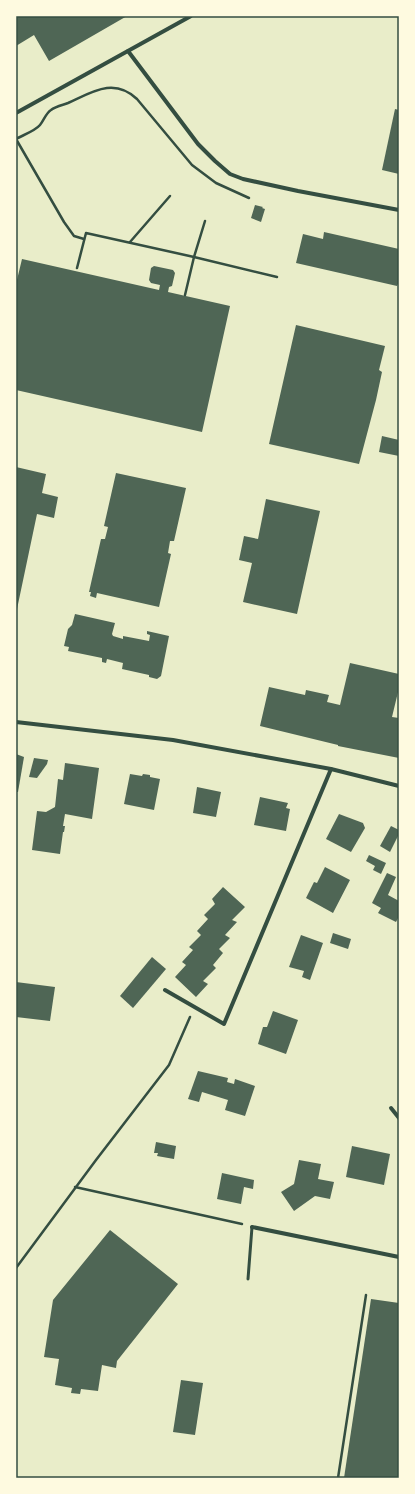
<svg xmlns="http://www.w3.org/2000/svg" width="415" height="1494" viewBox="0 0 415 1494" font-family="'IBM Plex Sans',sans-serif">
<style>
.building{fill:#4f6655}
.lines{fill:none;stroke-linecap:round;stroke-linejoin:round}
.path{stroke:#344e41;stroke-width:2.5}
.service{stroke:#344e41;stroke-width:3}
.minor{stroke:#344e41;stroke-width:4}
.neatline{fill:none;stroke:#344e41;stroke-width:1.5}
</style>
<rect width="100%" height="100%" fill="#e9edc9"/>
<g class="building">
<polygon points="16,16 127,16 49,61 34,35 16,46"/>
<polygon points="395,109 399,110 399,174 382,170"/>
<polygon points="255,205 263,207 262,208 265,209 261,222 251,218"/>
<polygon points="324,232 399,249 399,284 398,284 397,286 296,263 303,234 323,239"/>
<polygon points="22,259 159,290 160,285 151,283 149,280 151,268 154,266 173,270 175,273 172,286 169,287 168,292 230,306 202,432 16,390 16,284"/>
<polygon points="296,325 385,346 379,370 382,372 376,400 359,464 269,444"/>
<polygon points="382,436 399,440 399,456 379,452"/>
<polygon points="16,467 46,474 42,493 58,497 54,518 37,514 17,609"/>
<polygon points="116,473 186,488 174,541 170,541 168,553 171,554 159,607 97,593 96,598 90,596 91,592 89,592 101,539 105,539 108,527 104,526"/>
<polygon points="266,499 320,511 297,614 243,602 252,563 239,560 244,536 258,539"/>
<polygon points="75,614 115,623 112,634 113,636 123,639 123,636 149,641 150,635 147,634 147,631 169,636 161,676 157,679 149,677 149,675 122,669 123,663 107,659 106,663 102,662 102,658 68,651 69,647 64,646 68,629 72,625"/>
<polygon points="350,663 399,674 399,688 392,717 399,718 399,758 338,746 338,745 260,726 269,687 305,695 306,690 329,695 327,702 340,705"/>
<polygon points="16,754 24,757 18,792 16,792"/>
<polygon points="34,758 48,760 47,764 37,778 29,777"/>
<polygon points="65,763 99,768 92,819 65,814 63,826 65,826 64,832 63,832 60,854 32,850 37,811 46,812 55,807 58,779 63,780"/>
<polygon points="130,774 142,776 143,774 150,775 150,777 160,779 154,810 124,804"/>
<polygon points="197,787 221,792 216,817 193,813"/>
<polygon points="260,797 288,803 286,808 290,809 286,831 254,825"/>
<polygon points="339,814 363,823 365,828 351,852 326,839"/>
<polygon points="391,826 399,830 399,834 390,852 380,846"/>
<polygon points="369,855 386,863 381,874 373,870 375,866 366,861"/>
<polygon points="325,867 350,880 333,913 306,898 314,882 317,883"/>
<polygon points="387,873 396,877 388,895 399,901 399,916 396,922 378,913 381,908 372,903"/>
<polygon points="223,887 245,907 232,920 237,922 225,935 230,938 219,949 223,953 213,965 216,968 203,981 208,984 196,997 175,977 186,965 182,962 193,950 189,947 201,935 197,931 208,919 204,915 215,904 212,899"/>
<polygon points="333,933 351,939 348,949 330,943"/>
<polygon points="301,935 323,943 310,980 302,977 304,971 289,967"/>
<polygon points="152,957 166,969 133,1008 120,996"/>
<polygon points="16,982 55,987 50,1021 16,1017"/>
<polygon points="273,1011 298,1020 286,1054 258,1044 263,1027 267,1027"/>
<polygon points="198,1071 228,1078 227,1082 234,1084 235,1079 255,1086 245,1116 225,1110 228,1100 202,1092 199,1102 188,1099"/>
<polygon points="156,1142 176,1146 174,1159 157,1156 158,1153 154,1153"/>
<polygon points="352,1146 390,1154 384,1185 346,1177"/>
<polygon points="299,1160 321,1164 318,1179 334,1182 330,1199 315,1196 294,1211 281,1192 294,1184"/>
<polygon points="222,1173 254,1180 253,1189 244,1187 241,1204 217,1199"/>
<polygon points="110,1230 178,1284 117,1361 116,1368 102,1365 98,1391 81,1389 80,1394 71,1393 72,1388 55,1385 59,1359 44,1357 53,1300"/>
<polygon points="371,1299 399,1303 399,1478 344,1478"/>
<polygon points="181,1380 203,1383 195,1435 173,1432"/>
</g>
<g class="lines">
<g class="path">
<path d="M16 139C23 135 35 131 40 125 44 120 46 113 51 110 56 106 63 105 68 103 92 92 114 77 137 99L192 165 216 183 249 198"/>
<polyline points="16,139 64,222 74,236 84,239"/>
<polyline points="130,242 170,196"/>
<polyline points="77,268 86,233 194,257 277,277"/>
<polyline points="185,295 194,257 205,221"/>
<polyline points="75,1187 242,1224"/>
<polyline points="16,1268 96,1160 169,1065 190,1017"/>
<polyline points="338,1478 366,1295"/>
</g>
<polyline class="service" points="248,1279 252,1227"/>
<g class="minor">
<polyline points="128,51 198,144 215,161 230,174 243,179 298,191 399,210"/>
<polyline points="16,113 191,16"/>
<polyline points="16,722 173,740 331,769 399,786"/>
<polyline points="165,990 224,1024 331,769"/>
<polyline points="391,1108 399,1118"/>
<polyline points="252,1227 399,1257"/>
</g>
</g>
<rect width="415" height="1494" fill="none" stroke="#fefae0" stroke-width="34"/>
<rect x="17" y="17" width="381" height="1460" class="neatline"/>
</svg>
